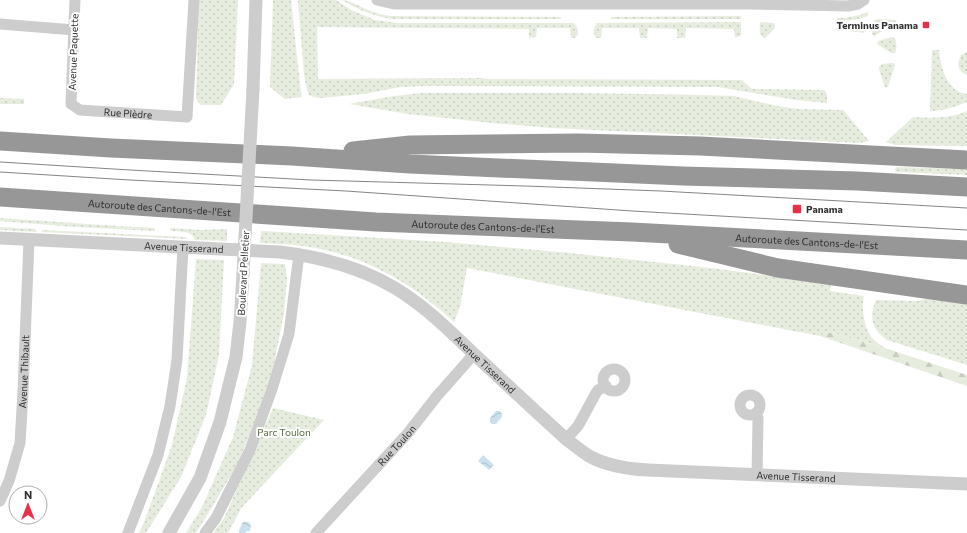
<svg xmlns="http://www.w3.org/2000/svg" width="967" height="533" viewBox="0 0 967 533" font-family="Commissioner,sans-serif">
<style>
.grass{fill:url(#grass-dots)}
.forest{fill:url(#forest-firs)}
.water{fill:url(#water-waves)}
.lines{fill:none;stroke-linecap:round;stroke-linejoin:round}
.minor{stroke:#cdcdcd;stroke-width:11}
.tertiary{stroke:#cdcdcd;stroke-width:13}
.motorway{stroke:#979797;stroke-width:19}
.tram{stroke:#858585;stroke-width:1}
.tertiary-bridge{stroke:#cdcdcd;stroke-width:13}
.poi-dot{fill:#e73149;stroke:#fff;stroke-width:1.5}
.labels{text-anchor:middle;stroke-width:4;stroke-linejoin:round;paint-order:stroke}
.poi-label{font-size:10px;font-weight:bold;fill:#303030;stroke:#fff;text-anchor:end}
.street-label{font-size:10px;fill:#303030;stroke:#fff}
.park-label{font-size:10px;fill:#556c3c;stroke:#fff}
</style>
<defs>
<pattern id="grass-dots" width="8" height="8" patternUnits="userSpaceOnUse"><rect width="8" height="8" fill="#e7edde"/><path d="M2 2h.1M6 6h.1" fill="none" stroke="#c6ccbf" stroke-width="1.8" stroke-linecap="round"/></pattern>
<pattern id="forest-firs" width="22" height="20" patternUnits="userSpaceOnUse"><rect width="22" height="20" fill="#e7edde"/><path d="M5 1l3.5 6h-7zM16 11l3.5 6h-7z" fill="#c6ccbf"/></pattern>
<pattern id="water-waves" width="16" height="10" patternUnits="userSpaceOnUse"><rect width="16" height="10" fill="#cae1ed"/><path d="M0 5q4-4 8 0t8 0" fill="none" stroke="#aec1cc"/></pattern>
</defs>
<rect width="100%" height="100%" fill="#fff"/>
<g class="grass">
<polygon points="199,0 238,0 234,84 221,105 200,105 196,98"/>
<polygon points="273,0 291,0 301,93 302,97 285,99 270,87"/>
<path d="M298 0H336L351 10 375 20 398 23H574C578 28 580 33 575 38H571L570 28H537L536 37 529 38V29L317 27 318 79 482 78 487 79 742 80 752 89H755L824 90C828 93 827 98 827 103L796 100 718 87 429 86 400 87 364 94 320 98 314 97 309 95 307 90 304 75Z"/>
<path d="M342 0C352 0 363 9 373 12 378 14 384 15 390 16L561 17V19H392C374 16 358 10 342 0Z"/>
<path d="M868 12V16C857 20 848 21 837 21V18C848 18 858 16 868 12Z"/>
<polygon points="741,16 741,19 611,19 611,17"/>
<path d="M877 19 894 20H896L897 22 874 36 872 34C873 29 871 21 877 19Z"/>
<path d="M741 22V35L738 37H735L734 29 686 28 685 38H677V29L648 28 647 38H640L639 28H602L601 38H596C593 33 593 28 597 23Z"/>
<path d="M760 22 773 23 775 24V28L765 38C758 36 760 29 760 22Z"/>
<polygon points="861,23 865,32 864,33 844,30 841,28 841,26 843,25"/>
<path d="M892 37 894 38C897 41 897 49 895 53H891L877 44 878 41Z"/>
<path d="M932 50H939C941 65 944 82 958 91 960 93 964 93 967 94V102C955 107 943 111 930 111Z"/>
<path d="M967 52V75C957 71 957 64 961 55Z"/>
<polygon points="892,63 894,63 895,65 888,86 886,88 884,85 879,69 879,67 882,64"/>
<polygon points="420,93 579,93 703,95 734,96 777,106 798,109 843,110 869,141 859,143 552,128 492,123 408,114 349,104 394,96"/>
<polygon points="0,98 24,99 24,104 0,104"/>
<path d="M967 111V146L895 145 886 142 913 117C931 118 950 119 967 111Z"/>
<polygon points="896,167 967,169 967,175 895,172"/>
<polygon points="0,218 117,226 155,228 155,231 61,226 0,221"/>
<polygon points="0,227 35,229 37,232 0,230"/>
<path d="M170 228 201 230 227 229V241L195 240C192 230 179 232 171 231Z"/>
<polygon points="43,230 183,237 186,237 188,239 41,232"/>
<path d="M261 231H263L446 242 570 253 711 268 831 284 830 291 864 296C861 306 864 326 870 335 873 340 879 344 885 348L836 334 825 332 820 336 467 268 460 307 454 322C411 282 362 254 303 246 289 244 274 244 260 243Z"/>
<polygon points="196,259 224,260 219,355 206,415 181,477 146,533 139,533 143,525 172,445 187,378"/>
<polygon points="261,263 285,264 287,279 284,313 274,364 257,417 237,465 209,512 196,533 186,533 202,507 233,437 252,365"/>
<path d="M929 298 967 304V365L887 340C871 328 869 318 876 300L917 301Z"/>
<polygon points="273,408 324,420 242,507 228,533 213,533 224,518"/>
</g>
<polygon class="forest" points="825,332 836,334 885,348 967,375 967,386 820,336"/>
<g class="water">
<polygon points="496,411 500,411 502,414 502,417 496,424 492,424 490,422 490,418"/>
<polygon points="483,455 494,465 489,470 478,461"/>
<path d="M243 522C247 521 249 522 251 525L250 531H247L245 533H239V530Z"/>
</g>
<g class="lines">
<g class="minor">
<path id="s1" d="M75 0 71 104 80 110 187 117 194 0"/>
<polyline points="377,0 394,4 750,4 848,6 858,4 864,0"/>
<polyline points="0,24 74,30"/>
<circle cx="614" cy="380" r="11"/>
<circle cx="750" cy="405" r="10"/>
<polyline points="756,413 758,418 758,421 757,475"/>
<polyline points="566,439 578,426 596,393 598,390 606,386"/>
<path id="s2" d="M0 501 9 481 20 443 23 392 29 240"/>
<polyline points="128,533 158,455 170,406 177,360 183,247"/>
<polyline points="205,533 216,518 250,450 272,389 289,334 299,254"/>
<path id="s3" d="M316 533 408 433 437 396 474 354"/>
</g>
<g class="tertiary">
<polyline points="253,89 256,0"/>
<path id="s4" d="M0 238 280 252C321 257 360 267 395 288 425 306 450 331 475 355 505 383 535 411 566 439 574 445 581 451 589 456 607 466 628 469 648 470L967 484"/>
<polyline points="169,533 200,478 220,422 236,357 240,322 243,274"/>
</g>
<g class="motorway">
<polyline points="0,141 111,148 292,156 410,164 683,176 857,181 967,187"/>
<polyline points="353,151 410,145 578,143 700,146 967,160"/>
<path id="s5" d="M0 197 376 222 632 232 967 250"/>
<polyline points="678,244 778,268 967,295"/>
</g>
<g class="tram">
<polyline points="0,162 130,170 311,180 525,186 661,191 967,208"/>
<polyline points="0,172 130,180 346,191 632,211 967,230"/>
</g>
<polyline class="tertiary-bridge" points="243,274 253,89"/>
</g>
<g class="poi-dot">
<rect x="922" y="21" width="8" height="8" rx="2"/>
<rect x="792" y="204" width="10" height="10" rx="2"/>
</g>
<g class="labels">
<g class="poi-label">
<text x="918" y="29">Terminus Panama</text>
<text x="806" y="213" text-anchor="start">Panama</text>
</g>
<g class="street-label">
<text transform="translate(73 52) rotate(-88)" y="4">Avenue Paquette</text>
<text dy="4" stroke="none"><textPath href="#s1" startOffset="163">Rue Plèdre</textPath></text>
<text dy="4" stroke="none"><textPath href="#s5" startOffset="160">Autoroute des Cantons-de-l'Est</textPath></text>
<text dy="4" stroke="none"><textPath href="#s5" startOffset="484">Autoroute des Cantons-de-l'Est</textPath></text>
<text dy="4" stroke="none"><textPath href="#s5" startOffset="808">Autoroute des Cantons-de-l'Est</textPath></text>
<text dy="4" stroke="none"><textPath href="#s4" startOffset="184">Avenue Tisserand</textPath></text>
<text transform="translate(243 273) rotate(-87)" y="4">Boulevard Pelletier</text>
<text dy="4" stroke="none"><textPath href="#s4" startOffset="520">Avenue Tisserand</textPath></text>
<text dy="4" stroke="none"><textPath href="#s2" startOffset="133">Avenue Thibault</textPath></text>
<text dy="4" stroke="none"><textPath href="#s3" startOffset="119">Rue Toulon</textPath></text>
<text dy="4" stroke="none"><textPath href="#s4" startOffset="868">Avenue Tisserand</textPath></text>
</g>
<g class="park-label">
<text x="284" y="436">Parc Toulon</text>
</g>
</g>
<g transform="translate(28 505)"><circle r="19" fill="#ffffff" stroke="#acacac"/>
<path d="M0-3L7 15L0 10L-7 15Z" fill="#e73149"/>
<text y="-6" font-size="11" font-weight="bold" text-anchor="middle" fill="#303030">N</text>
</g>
</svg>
